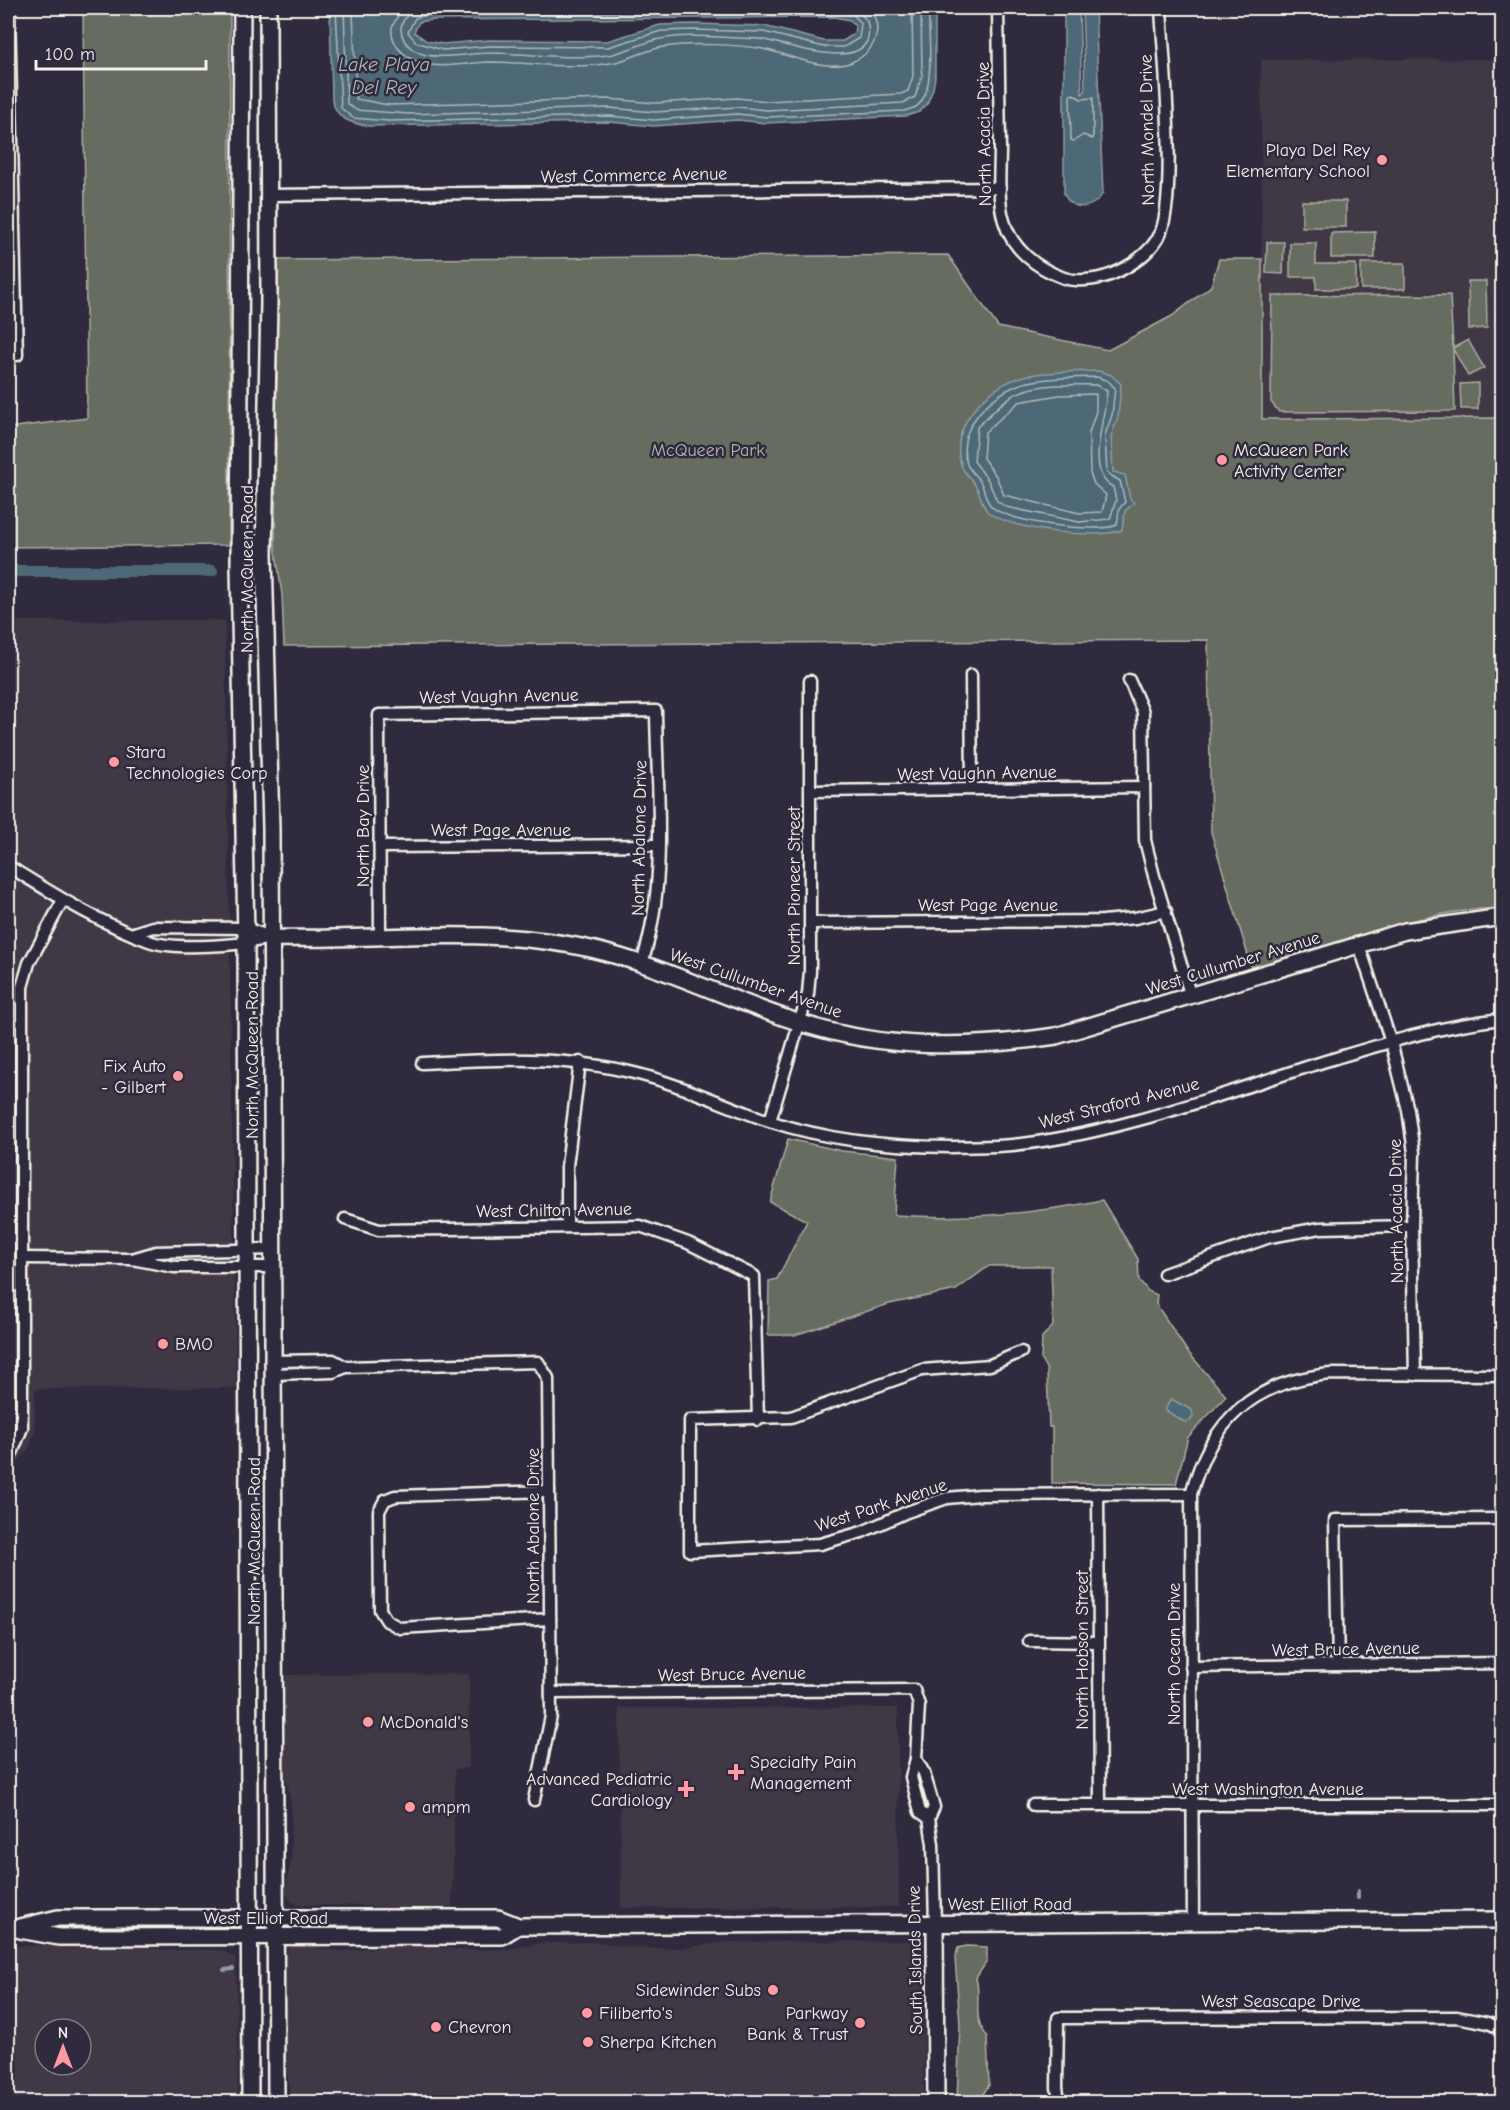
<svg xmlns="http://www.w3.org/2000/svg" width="1510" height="2110" viewBox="0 0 1510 2110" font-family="'Comic Neue',sans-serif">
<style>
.built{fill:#403745;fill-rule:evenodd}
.green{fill:#666c5f;stroke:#adaea4;stroke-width:1.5}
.water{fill:#4d6776;stroke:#909ea4;stroke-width:1.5;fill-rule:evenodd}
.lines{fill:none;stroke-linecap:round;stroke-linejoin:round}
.shore{stroke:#b1baba;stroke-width:1.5}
.stream{stroke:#909ea4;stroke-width:4}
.canal{stroke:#4d6776;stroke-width:12}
.street-casing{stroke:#f4f1e8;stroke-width:15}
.secondary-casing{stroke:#f4f1e8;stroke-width:20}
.street{stroke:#2f2a3d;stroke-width:10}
.secondary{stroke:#2f2a3d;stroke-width:15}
.poi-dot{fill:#ff9aa2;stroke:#2f2a3d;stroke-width:2}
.labels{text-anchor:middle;stroke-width:5;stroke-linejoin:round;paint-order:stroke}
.street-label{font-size:18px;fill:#f4f1e8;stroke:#2f2a3d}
.poi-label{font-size:18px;fill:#f4f1e8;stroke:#2f2a3d;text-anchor:start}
.park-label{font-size:18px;fill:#b4b5aa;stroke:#2f2a3d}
.water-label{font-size:20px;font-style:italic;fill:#b1baba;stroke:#2f2a3d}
</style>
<rect width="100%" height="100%" fill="#2f2a3d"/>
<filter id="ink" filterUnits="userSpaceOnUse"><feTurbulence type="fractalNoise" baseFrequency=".0167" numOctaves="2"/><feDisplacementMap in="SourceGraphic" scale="12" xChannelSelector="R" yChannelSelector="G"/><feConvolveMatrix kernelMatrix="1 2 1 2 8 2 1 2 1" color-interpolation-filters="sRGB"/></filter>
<g filter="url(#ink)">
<g class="built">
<polygon points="1502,59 1502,418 1262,419 1261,60"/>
<polygon points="225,620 236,1388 35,1389 35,1430 30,1447 8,1475 8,621"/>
<polygon points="469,1674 469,1768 455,1769 452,1909 392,1910 359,1905 299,1905 292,1902 286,1895 285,1889 291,1863 291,1804 285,1769 285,1675"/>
<polygon points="619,1708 898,1708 899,1907 621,1908"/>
<polygon points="911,1941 920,1947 923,1957 924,2102 291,2102 285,2059 284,1959 288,1948 296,1945 342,1951 406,1944 465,1950 508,1949 544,1943 598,1942 634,1948 683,1948 724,1942"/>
<path d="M131 1945 163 1950H222L236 1958 238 2102H8V1946ZM45 2029H81V2065H45Z"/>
</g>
<g class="green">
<polygon points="83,8 230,8 229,545 8,547 8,428 87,418"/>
<rect x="1302" y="201" width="44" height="26"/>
<polygon points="1375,232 1375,258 1331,258 1331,233"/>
<polygon points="1267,242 1284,242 1283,274 1266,273"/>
<polygon points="1290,243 1316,243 1316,264 1356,264 1356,289 1316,289 1316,277 1290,277"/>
<path d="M948 255 998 327 1108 350 1172 316 1211 286 1219 259H1262V419L1502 418V908C1416 910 1333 945 1252 969L1211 832 1208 640 284 646 282 595 275 545 278 260Z"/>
<rect x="1361" y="263" width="44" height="26"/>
<polygon points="1468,281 1486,281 1487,328 1469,329"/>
<polygon points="1450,295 1453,348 1468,340 1484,368 1468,376 1453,349 1455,411 1279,412 1271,402 1272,296"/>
<polygon points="1478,383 1478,409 1461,409 1460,384"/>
<path d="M788 1139 842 1151 898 1157 894 1215C965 1220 1033 1214 1102 1200L1138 1259 1139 1280 1148 1291 1157 1295 1156 1304 1187 1351 1226 1396 1188 1437 1176 1484 1052 1483V1427H1049L1047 1370 1041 1359 1042 1337 1053 1326 1051 1266H989L956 1290 889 1304 795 1335H768L769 1281 777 1279 807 1221 770 1202Z"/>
<path d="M967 1946 987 1947V1961L976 1978C982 2000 971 2017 987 2036L989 2085 978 2102H957L960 2024 955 1958 958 1948Z"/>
</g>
<g class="water">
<path d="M330 8H935V77L933 89 927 104 919 112 906 116 766 123 738 120 654 126 609 122 368 126C350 123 337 119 332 100ZM834 17 850 20 855 26 854 34 843 41H824L764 26 694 24 660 25 607 41 489 40 443 44 427 41 414 32 419 22 431 20Z"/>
<path d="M1064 8H1079L1082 94 1085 91 1082 8H1095L1103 193C1094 209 1073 213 1064 194Z"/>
<path d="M1098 371 1111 375 1121 384 1118 417 1111 436 1113 472 1125 475 1130 499 1134 503 1125 511 1122 530C1094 540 1013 530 989 513 981 506 981 493 975 485 971 478 965 474 962 467 946 427 989 384 1025 376 1049 371 1074 372 1098 371Z"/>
<polygon points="1171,1399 1192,1410 1193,1416 1190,1421 1184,1422 1165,1410"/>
</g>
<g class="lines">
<g class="shore">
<path d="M336 8 341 108 353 118 388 121 609 116 654 120 737 114 767 117 904 111C911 109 917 108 921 102 936 82 927 32 929 8"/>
<polyline points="344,8 347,104 356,110 409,114 609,108 655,112 737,107 767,110 903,103 915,97 922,76 921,8"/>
<polyline points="353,8 356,99 389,105 609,99 655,103 737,98 768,101 901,94 908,91 913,76 912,8"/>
<path d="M402 8 392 27C390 45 405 58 421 63 443 69 466 63 489 62 529 62 571 70 611 63 629 60 645 50 663 47 690 43 737 44 763 49 789 54 825 73 852 62 875 52 885 29 869 8"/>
<path d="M423 8C391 14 396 48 426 55 447 59 468 53 489 53 529 53 569 60 608 55 626 52 643 42 660 39 685 34 713 37 738 38 747 39 756 38 765 40 788 45 882 78 867 21L856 8"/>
<polygon points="834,11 853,14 861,24 859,38 844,47 824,47 764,32 694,30 661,31 608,47 489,46 443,50 416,42 408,32 415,18 431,14"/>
<polygon points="1073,94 1081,99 1093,98 1093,139 1083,135 1074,141 1071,140 1070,96"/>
<path d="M1097 377 1108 381 1115 388 1112 415 1105 435 1107 473 1120 481 1125 502 1119 509 1117 525C1097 534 1007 522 992 507 985 501 985 490 981 483 977 476 970 472 967 464 954 429 992 392 1024 383 1047 377 1073 378 1097 377Z"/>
<path d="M1096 385 1107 391C1106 417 1084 473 1113 487L1116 500 1110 519 1079 522 1006 507 997 501 988 480 974 461 977 427C989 416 999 404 1012 396 1035 382 1071 385 1096 385Z"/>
<polygon points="1096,394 1096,411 1089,433 1090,473 1094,484 1106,495 1102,512 1079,513 1004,495 996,476 983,458 985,432 1019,402 1059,395"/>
</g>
<g class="stream">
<polyline points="1358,1891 1358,1898"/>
<polyline points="224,1970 233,1969"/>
</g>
<polyline class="canal" points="8,571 212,571"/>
<defs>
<g id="street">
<path d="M998 8C999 54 999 101 1000 148 1000 171 997 198 1004 221 1012 249 1036 268 1064 278 1079 283 1103 279 1117 272 1134 264 1148 254 1158 238 1179 203 1163 54 1161 8"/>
<polyline points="269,195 1000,188"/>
<polyline points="8,356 17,355 9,8"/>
<polyline points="971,675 972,789"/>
<polyline points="1129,680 1143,712 1145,840 1154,876 1191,997"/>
<polyline points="811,791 1144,787"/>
<polyline points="380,847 658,845"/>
<path d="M8 866C52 893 99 923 149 941 175 951 243 945 271 938"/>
<polyline points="811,923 1103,921 1135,918 1166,911"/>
<polyline points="134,933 153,927 245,928 271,937"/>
<path d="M380 936 379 715 656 711C657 795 668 883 642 963"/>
<polyline points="1359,945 1391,1042 1408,1110 1414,1153 1412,1226 1415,1375"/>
<path d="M422 1063C495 1059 566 1055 638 1074 683 1085 725 1106 769 1121 827 1140 890 1147 951 1147 971 1146 992 1147 1012 1145 1116 1135 1229 1091 1329 1060 1386 1043 1444 1025 1502 1019"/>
<polyline points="770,1121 808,994 810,971 810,681"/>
<polyline points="345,1219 379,1230 640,1226 688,1243 754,1276 758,1420"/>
<polyline points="567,1226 567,1166 580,1062"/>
<polyline points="22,1258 132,1259 174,1267 273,1267"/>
<polyline points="132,1259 156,1252 273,1249"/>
<polyline points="1164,1274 1270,1237 1320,1228 1412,1226"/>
<polyline points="1021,1352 990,1365 922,1370 791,1417 690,1420 690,1551 820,1544 862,1532 907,1512 947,1498 980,1495 1191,1494"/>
<polyline points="273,1361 333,1360 346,1367"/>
<polyline points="273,1374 333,1372 346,1367 538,1362 548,1378 551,1716 534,1800"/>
<polyline points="8,1463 22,1428 22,987 29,963 63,900"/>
<polyline points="549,1491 395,1496 385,1500 379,1511 380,1610 387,1621 400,1628 550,1619"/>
<polyline points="1098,1494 1100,1805"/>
<polyline points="1029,1641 1098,1642"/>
<polyline points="1338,1665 1335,1520 1502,1519"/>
<polyline points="1191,1667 1502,1663"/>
<polyline points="551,1693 914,1690 919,1705 916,1759 911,1777 920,1812 929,1818"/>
<polyline points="916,1759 924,1773 934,1807 929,1818 933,1844 935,1924"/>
<polyline points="1033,1805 1502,1805"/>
<path d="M1193 1923 1191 1494C1211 1420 1254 1381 1331 1374L1502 1375"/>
<polyline points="1059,2102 1057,2087 1058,2018 1457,2017 1488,2023 1502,2029"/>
</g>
<g id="secondary">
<polyline points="242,8 239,565 246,938 250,2102"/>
<polyline points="268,8 269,302 264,554 271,829 276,2102"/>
<path d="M271 938C378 941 486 925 591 949 664 966 730 1001 801 1023 884 1050 970 1049 1056 1036L1405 931 1502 917"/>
<polyline points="935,1924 936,2102"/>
<polyline points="12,1929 58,1918 498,1918 518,1926 1502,1920"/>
<polyline points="20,1930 59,1937 502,1936 518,1926"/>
</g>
</defs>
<use href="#street" class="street-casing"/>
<use href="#secondary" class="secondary-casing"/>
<use href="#street" class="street"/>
<use href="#secondary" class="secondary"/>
</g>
</g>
<g class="poi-dot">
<circle cx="1382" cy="160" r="6"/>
<circle cx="1222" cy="460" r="6"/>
<circle cx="114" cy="762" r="6"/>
<circle cx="178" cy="1076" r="6"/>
<circle cx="163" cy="1344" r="6"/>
<circle cx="368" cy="1722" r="6"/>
<path d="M733 1763h6v6h6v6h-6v6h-6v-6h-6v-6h6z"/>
<path d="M683 1780h6v6h6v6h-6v6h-6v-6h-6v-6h6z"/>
<circle cx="410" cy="1807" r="6"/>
<circle cx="773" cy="1990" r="6"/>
<circle cx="587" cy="2013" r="6"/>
<circle cx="860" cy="2023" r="6"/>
<circle cx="436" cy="2027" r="6"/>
<circle cx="588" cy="2042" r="6"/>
</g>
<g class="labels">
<g class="street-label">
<text transform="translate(1147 130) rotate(-91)" y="6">North Mondel Drive</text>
<text transform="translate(984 134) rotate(-91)" y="6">North Acacia Drive</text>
<text transform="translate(634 175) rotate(-1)" y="6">West Commerce Avenue</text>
<text transform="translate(247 569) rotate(-90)" y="6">North McQueen Road</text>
<text transform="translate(499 696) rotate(-1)" y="6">West Vaughn Avenue</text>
<text transform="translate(977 773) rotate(-1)" y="6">West Vaughn Avenue</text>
<text transform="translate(363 826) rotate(-90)" y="6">North Bay Drive</text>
<text x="501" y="836">West Page Avenue</text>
<text transform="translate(639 838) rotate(-89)" y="6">North Abalone Drive</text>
<text transform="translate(794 886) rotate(-90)" y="6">North Pioneer Street</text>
<text x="988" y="911">West Page Avenue</text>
<text transform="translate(1233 963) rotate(-17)" y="6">West Cullumber Avenue</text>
<text transform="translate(756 983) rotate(19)" y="6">West Cullumber Avenue</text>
<text transform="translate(252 1055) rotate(-90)" y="6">North McQueen Road</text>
<text transform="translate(1119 1103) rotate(-14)" y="6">West Straford Avenue</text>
<text transform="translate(554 1210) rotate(-1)" y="6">West Chilton Avenue</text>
<text transform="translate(1396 1211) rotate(-91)" y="6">North Acacia Drive</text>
<text transform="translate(881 1505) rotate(-18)" y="6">West Park Avenue</text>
<text transform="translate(533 1526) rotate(-90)" y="6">North Abalone Drive</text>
<text transform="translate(254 1541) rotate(-90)" y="6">North McQueen Road</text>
<text transform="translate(1346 1649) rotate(-1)" y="6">West Bruce Avenue</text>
<text transform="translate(1082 1650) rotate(-90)" y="6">North Hobson Street</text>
<text transform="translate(1174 1654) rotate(-90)" y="6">North Ocean Drive</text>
<text transform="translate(732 1674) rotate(-1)" y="6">West Bruce Avenue</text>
<text x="1268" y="1795">West Washington Avenue</text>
<text x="1010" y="1910">West Elliot Road</text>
<text x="266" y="1924">West Elliot Road</text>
<text transform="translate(915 1960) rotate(-91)" y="6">South Islands Drive</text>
<text x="1281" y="2007">West Seascape Drive</text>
</g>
<g class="poi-label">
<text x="1370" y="156" text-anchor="end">Playa Del Rey<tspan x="1370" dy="21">Elementary School</tspan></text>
<text x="1234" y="456">McQueen Park<tspan x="1234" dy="21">Activity Center</tspan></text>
<text x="126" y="758">Stara<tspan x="126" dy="21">Technologies Corp</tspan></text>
<text x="166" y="1072" text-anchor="end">Fix Auto<tspan x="166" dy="21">- Gilbert</tspan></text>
<text x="175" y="1350">BMO</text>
<text x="380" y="1728">McDonald's</text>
<text x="750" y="1768">Specialty Pain<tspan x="750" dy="21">Management</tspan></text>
<text x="672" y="1785" text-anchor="end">Advanced Pediatric<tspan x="672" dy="21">Cardiology</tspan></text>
<text x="422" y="1813">ampm</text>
<text x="761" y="1996" text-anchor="end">Sidewinder Subs</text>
<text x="599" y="2019">Filiberto's</text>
<text x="848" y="2019" text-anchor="end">Parkway<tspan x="848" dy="21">Bank &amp; Trust</tspan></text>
<text x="448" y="2033">Chevron</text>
<text x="600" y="2048">Sherpa Kitchen</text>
</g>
<g class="park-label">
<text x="708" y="456">McQueen Park</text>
</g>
<g class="water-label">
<text x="384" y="71">Lake Playa<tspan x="384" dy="23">Del Rey</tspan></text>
</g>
</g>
<rect width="1510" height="2110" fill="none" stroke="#2f2a3d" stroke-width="30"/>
<rect x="15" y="15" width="1480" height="2080" fill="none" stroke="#f4f1e8" stroke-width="2" filter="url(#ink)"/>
<g transform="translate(63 2047)"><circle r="28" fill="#2f2a3d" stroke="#7e7a81" stroke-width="1.5"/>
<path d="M0-4.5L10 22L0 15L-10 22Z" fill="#ff9aa2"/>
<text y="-9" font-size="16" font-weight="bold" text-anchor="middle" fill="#f4f1e8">N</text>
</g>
<path d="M36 60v9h170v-9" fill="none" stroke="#f4f1e8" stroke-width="3"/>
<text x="45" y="60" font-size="18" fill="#f4f1e8" stroke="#2f2a3d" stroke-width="4.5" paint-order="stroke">100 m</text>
</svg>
